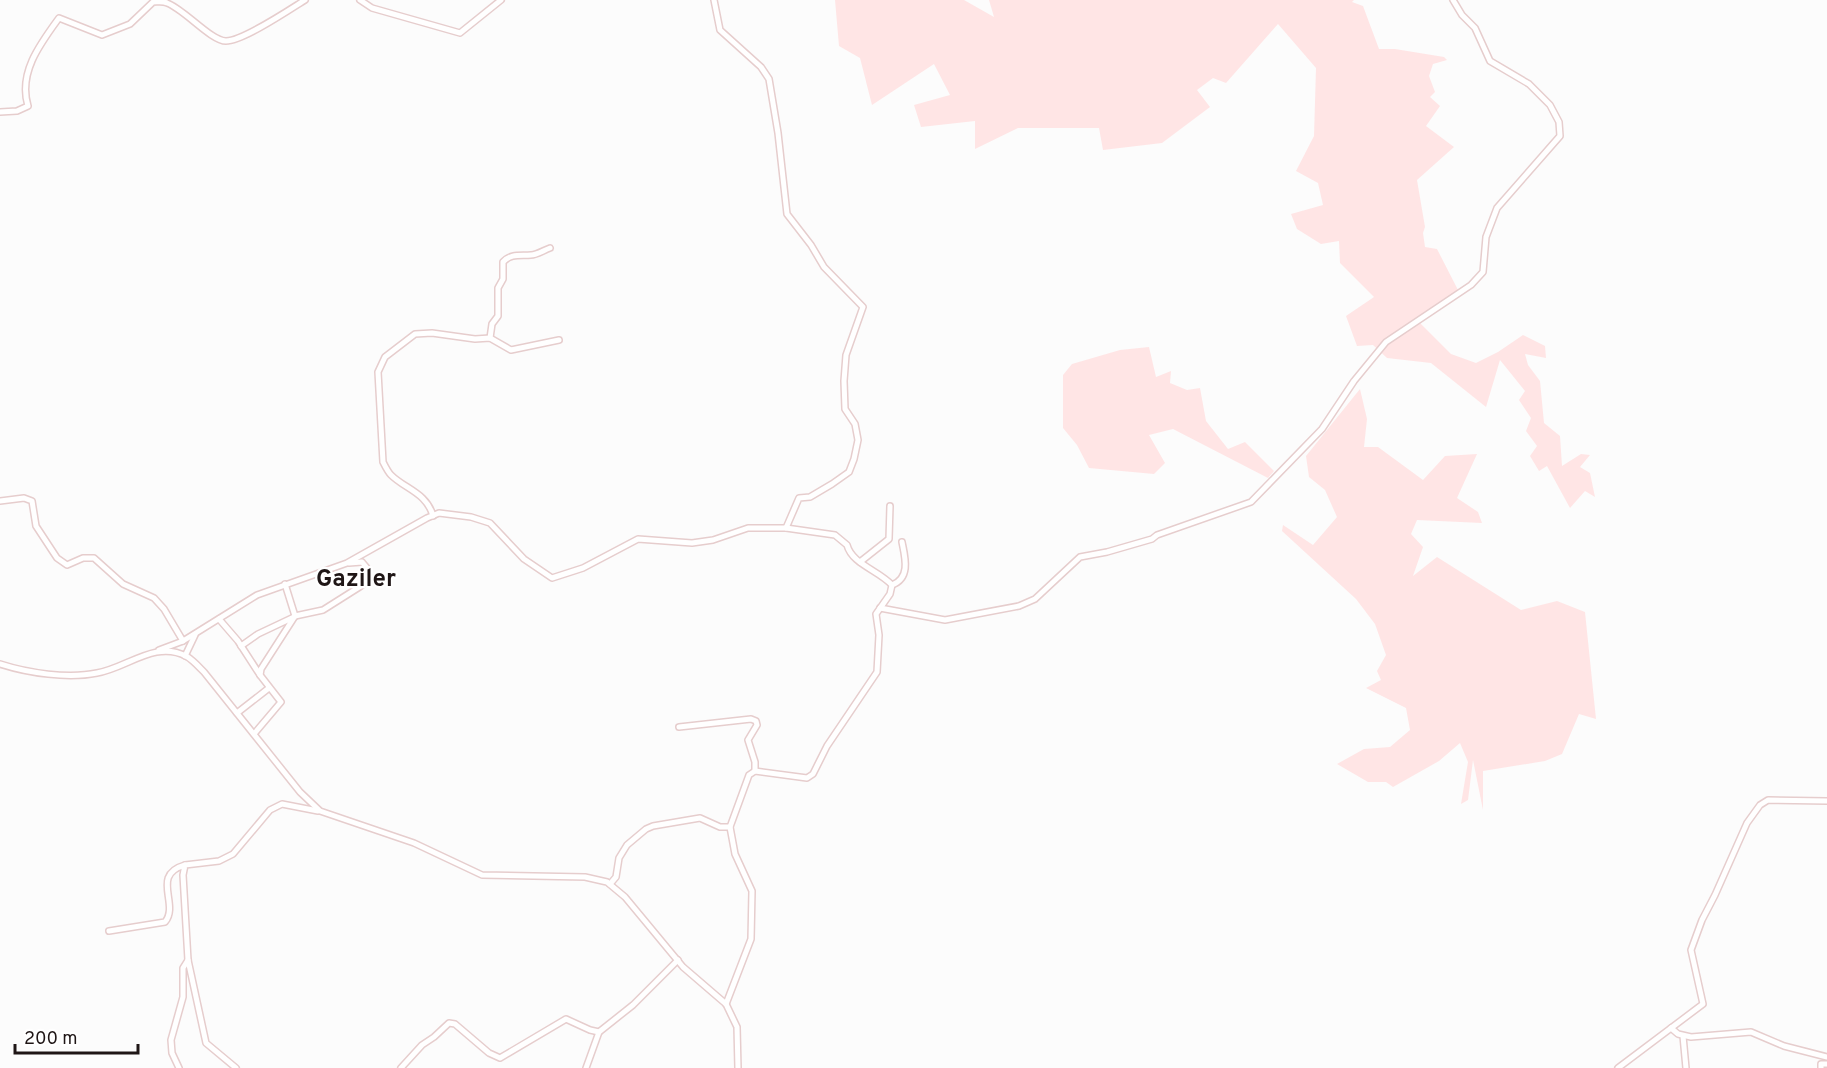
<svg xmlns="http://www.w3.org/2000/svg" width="1827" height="1068" viewBox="0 0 1827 1068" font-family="Overpass,sans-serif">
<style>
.green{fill:#ffe5e5}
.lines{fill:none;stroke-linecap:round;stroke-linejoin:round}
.minor-casing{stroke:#e6cdcd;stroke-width:8}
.minor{stroke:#fff;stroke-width:5}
.labels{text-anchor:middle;stroke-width:4.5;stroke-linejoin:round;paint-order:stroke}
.quarter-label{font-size:24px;font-weight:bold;fill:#1f1616;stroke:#fff}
</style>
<rect width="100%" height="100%" fill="#fcfcfc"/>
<g class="green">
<polygon points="835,0 964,0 994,17 989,0 1354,0 1352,2 1363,6 1379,49 1395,49 1444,57 1447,60 1433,64 1429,76 1435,92 1430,97 1440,106 1426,126 1454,147 1417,180 1425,227 1423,233 1425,247 1437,249 1458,290 1416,319 1451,354 1476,363 1498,352 1523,335 1545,346 1546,358 1525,354 1528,365 1540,381 1544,423 1560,436 1562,466 1581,454 1590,455 1580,467 1590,473 1595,497 1585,491 1570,508 1547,466 1539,471 1530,456 1537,446 1526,431 1531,418 1519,400 1525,391 1500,360 1486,407 1431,363 1387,358 1373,345 1357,346 1346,316 1374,297 1340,263 1339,241 1321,244 1297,229 1291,214 1323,205 1318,183 1296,171 1314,136 1316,68 1278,24 1226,83 1213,78 1197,90 1210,107 1162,143 1103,150 1099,128 1018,128 975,149 975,121 921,127 914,105 950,95 934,64 872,105 860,58 839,46"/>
<polygon points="1149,347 1156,377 1171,371 1170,383 1187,390 1200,388 1206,421 1228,449 1245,442 1274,471 1268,478 1173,429 1149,435 1165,463 1154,474 1089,468 1077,445 1063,428 1063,375 1072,364 1120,350"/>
<polygon points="1360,389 1367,419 1364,447 1378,447 1423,480 1445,456 1477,454 1457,498 1478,512 1482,523 1417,520 1411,534 1423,547 1413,576 1437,557 1521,610 1557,601 1585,612 1596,719 1579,714 1562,754 1545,761 1483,771 1483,810 1473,760 1468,800 1461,804 1468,762 1460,743 1439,761 1393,787 1386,782 1368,782 1337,764 1364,749 1390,747 1410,730 1406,708 1366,688 1381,680 1377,671 1386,655 1375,624 1356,599 1282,531 1283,525 1313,545 1337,517 1325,490 1309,477 1306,456"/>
</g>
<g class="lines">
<defs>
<g id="minor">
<polyline points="360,0 372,8 460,33 501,0"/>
<path d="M714 0 720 30 761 67 769 79 778 133 787 214 811 245 824 267 863 307 846 355 844 381 845 409 855 424 858 440 854 459 849 472 832 484 810 497 799 498 786 528 835 535 847 545C852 564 878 570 892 585L890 594 876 614 879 635 877 672 827 746 813 774 807 778 755 771 749 775 730 827 735 854 752 891 751 939 726 1004"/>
<path d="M0 112 17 111 28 106C18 73 40 44 59 18L102 35 130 24 153 2C158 2 163 1 167 3 184 9 211 41 226 41 243 41 289 10 305 0"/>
<path d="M490 338 492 324 498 316V288L503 279V262C511 253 521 256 531 255 537 255 544 250 550 248"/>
<polyline points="0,501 24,498 32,501 36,526 57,558 67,565 83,558 94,558 123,584 154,598 164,609 183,641"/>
<path d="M433 516C427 493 405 489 391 475 388 472 385 466 383 462L378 372 385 357 415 334 432 333 475 339 490 338 511 350 559 340"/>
<polyline points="860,562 889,539 890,506"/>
<polyline points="285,584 295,616 323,610 361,586 366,582 367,568 362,562 349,563"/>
<path d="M892 585C911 578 905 557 902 542"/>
<polyline points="880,608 945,620 1019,606 1035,599 1080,557 1107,552 1152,539 1157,535 1251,502 1322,429 1354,381 1386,342 1471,285 1483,272 1486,237 1497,208 1560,136 1559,122 1550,105 1529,84 1490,61 1475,28 1462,15 1453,0"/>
<polyline points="219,619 238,641 260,675"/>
<polyline points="241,646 258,634 294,617"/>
<polyline points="159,650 183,641 257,595 347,563 427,518 439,513 471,517 490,523 524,559 552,578 583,568 638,539 692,543 713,540 748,528 786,528"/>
<polyline points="185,656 195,635"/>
<path d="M0 664C28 673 68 679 97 673 127 668 155 640 186 656 193 660 199 667 204 672L300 792 320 811 414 843 482 875 585 877 607 882 625 897 683 967 726 1004 737 1027 738 1068"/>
<polyline points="237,713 269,688"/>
<polyline points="679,727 751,719 756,721 757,725 748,740 755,762 755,771"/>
<polyline points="254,734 281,702 260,675 261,669 295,616"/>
<polyline points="610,884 616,877 619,858 627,845 646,829 653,826 700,818 720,827 730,827"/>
<path d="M109 931 165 922C180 904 150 875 185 865"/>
<polyline points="1671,1028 1678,1034 1691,1037 1751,1032 1784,1046 1827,1057"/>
<polyline points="1683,1036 1686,1068"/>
<polyline points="179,1068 172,1053 171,1040 183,997 183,968 188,960"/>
<polyline points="236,1068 206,1043 188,960 183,875 185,865 219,861 233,854 270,810 282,804 318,811"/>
<polyline points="401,1068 422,1045 434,1037 449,1023 455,1024 489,1053 500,1058 566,1019 590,1030 599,1032"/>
<polyline points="586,1068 599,1032 633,1005 678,960"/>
<polyline points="1618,1068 1703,1004 1691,950 1702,920 1715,895 1747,823 1760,805 1768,800 1827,801"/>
<polyline points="1821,1068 1821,1064 1827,1064"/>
</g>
</defs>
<use href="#minor" class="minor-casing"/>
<use href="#minor" class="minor"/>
</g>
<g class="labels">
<g class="quarter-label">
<text x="356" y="586">Gaziler</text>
</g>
</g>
<path d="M15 1044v9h123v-9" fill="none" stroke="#1f1616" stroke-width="3"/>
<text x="24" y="1044" font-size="18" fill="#1f1616" stroke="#ffffff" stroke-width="4.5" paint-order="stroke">200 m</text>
</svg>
